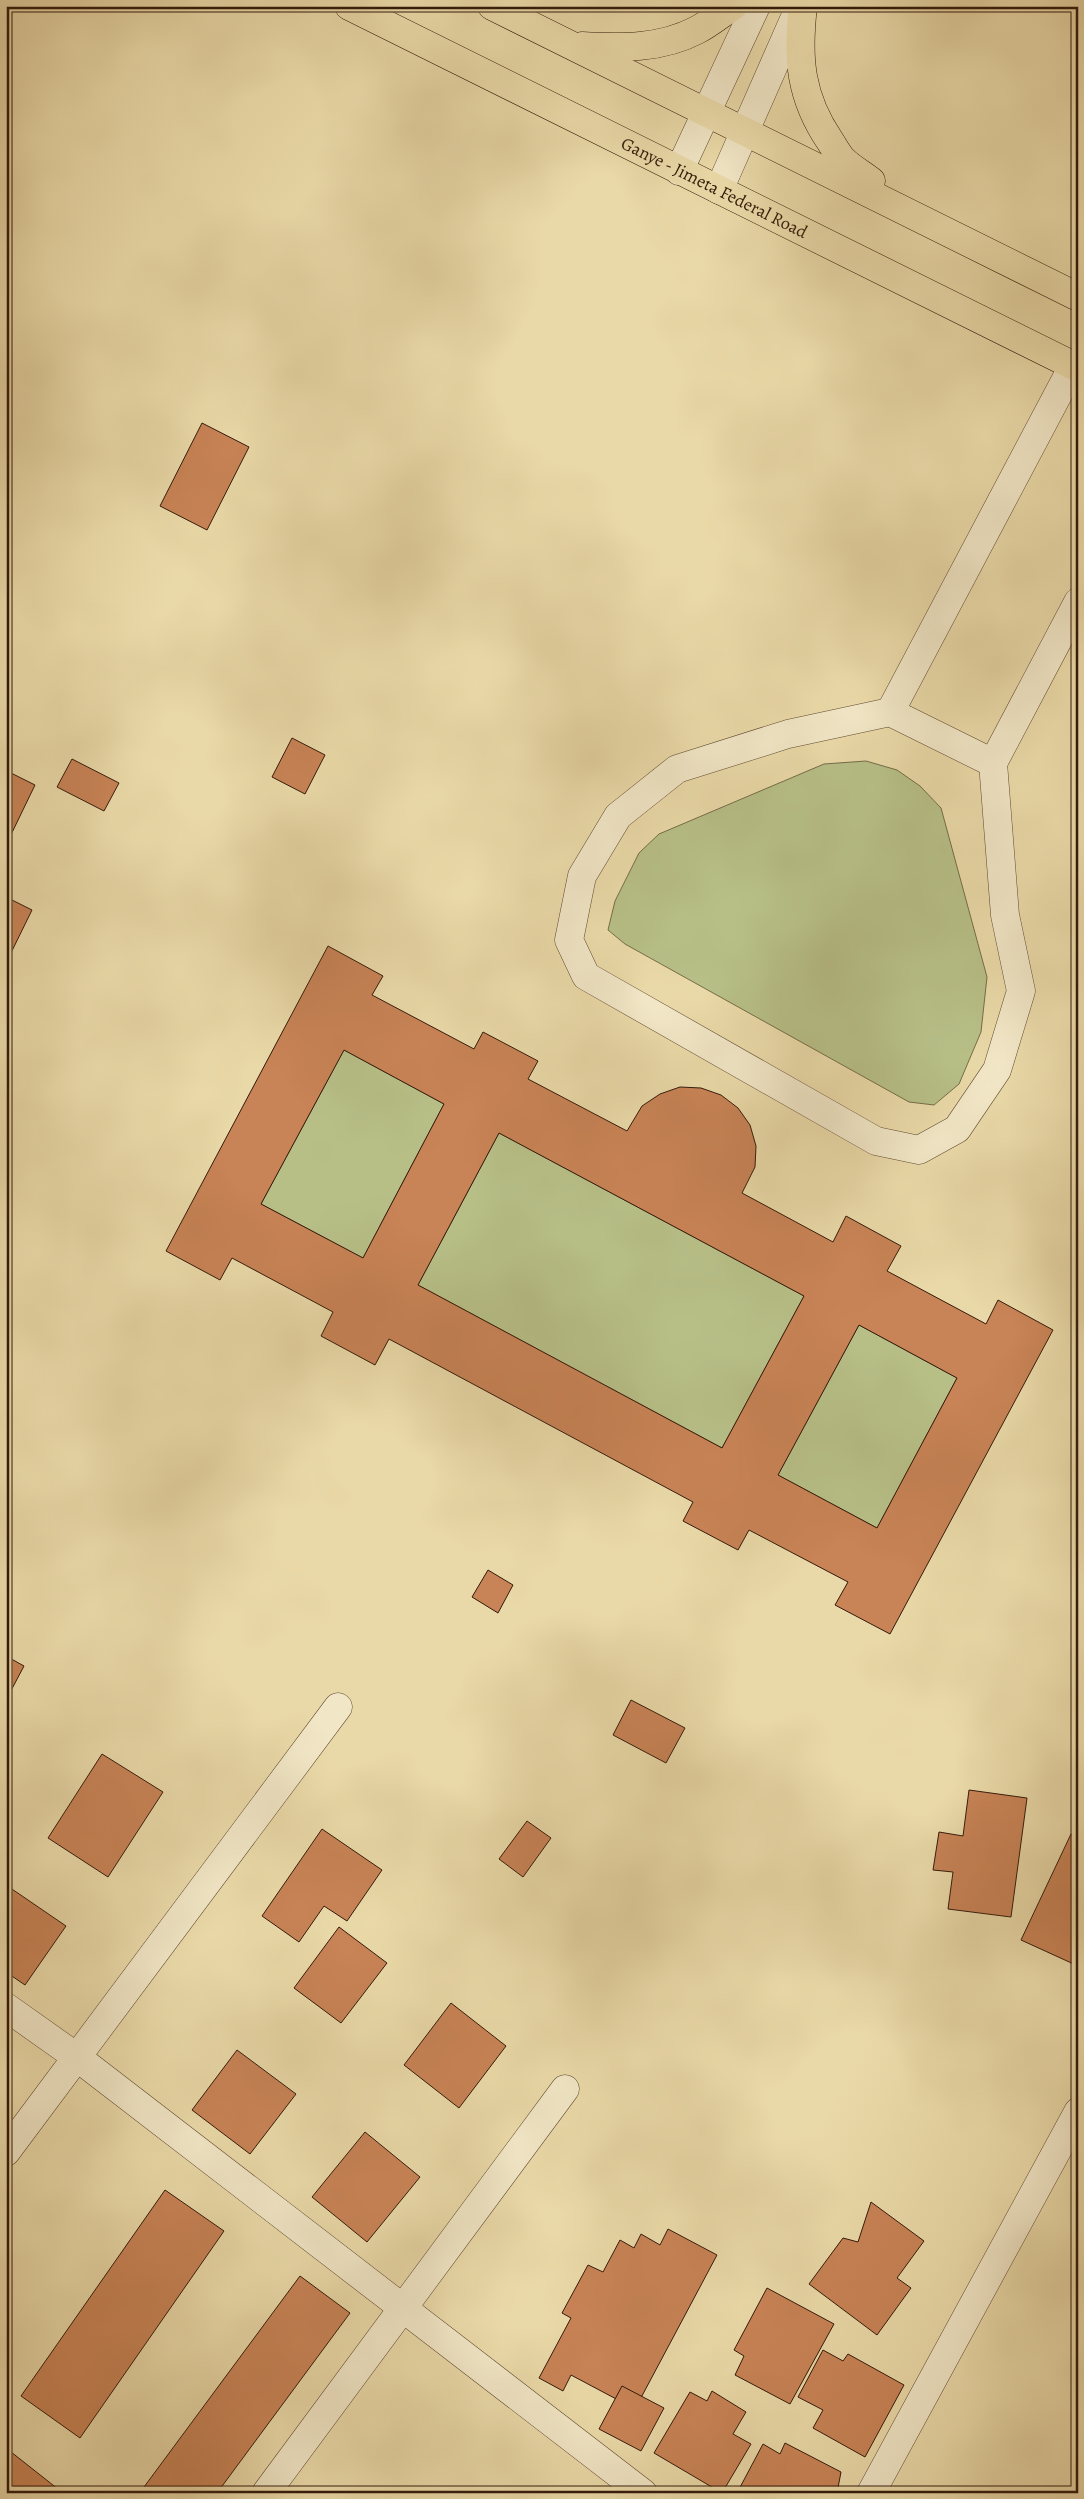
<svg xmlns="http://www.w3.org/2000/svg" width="1084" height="2499" viewBox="0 0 1084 2499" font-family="Alegreya,serif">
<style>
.green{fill:#b7bf87;stroke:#756c48}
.building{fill:#c88356;stroke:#331a0a;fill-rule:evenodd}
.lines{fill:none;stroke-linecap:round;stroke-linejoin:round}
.minor-casing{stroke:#614a32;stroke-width:29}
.major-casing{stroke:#331a0a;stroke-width:29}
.minor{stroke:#f1e6c6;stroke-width:28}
.major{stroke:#ead9a8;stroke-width:28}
.labels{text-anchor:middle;stroke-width:4.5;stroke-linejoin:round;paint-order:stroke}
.street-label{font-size:18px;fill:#331a0a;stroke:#f1e6c6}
</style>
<rect width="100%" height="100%" fill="#ead9a8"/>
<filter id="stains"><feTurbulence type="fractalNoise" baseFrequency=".004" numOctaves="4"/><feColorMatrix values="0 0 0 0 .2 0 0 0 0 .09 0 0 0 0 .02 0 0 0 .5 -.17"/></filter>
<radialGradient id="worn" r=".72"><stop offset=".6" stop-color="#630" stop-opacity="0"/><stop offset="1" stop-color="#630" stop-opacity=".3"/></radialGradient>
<g class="green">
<polygon points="866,761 897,770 920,786 941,808 987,977 981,1032 959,1084 934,1105 909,1102 625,944 608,930 615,901 639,853 659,834 824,764"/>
<polygon points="344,1050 444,1104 363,1258 261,1204"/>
<polygon points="499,1133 804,1296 722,1448 418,1285"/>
<polygon points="859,1325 957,1378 877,1528 778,1475"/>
</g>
<g class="building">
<polygon points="202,423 249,447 207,530 160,506"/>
<polygon points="292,738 325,755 305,794 272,777"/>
<polygon points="72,759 119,783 104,811 57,787"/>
<polygon points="9,772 35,785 6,845 6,777"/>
<polygon points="6,897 32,910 6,963"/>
<path d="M328 946 383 976 372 995 474 1049 483 1032 538 1061 528 1079 627 1131 642 1106 660 1094 680 1087 701 1088 721 1095 738 1108 750 1125 756 1146 755 1167 742 1193 833 1242 846 1216 901 1246 887 1271 986 1324 998 1300 1053 1330 890 1634 835 1605 848 1582 749 1530 738 1550 683 1521 693 1502 389 1339 375 1365 321 1336 333 1312 232 1258 220 1280 166 1251ZM344 1050 444 1104 363 1258 261 1204ZM499 1133 804 1296 722 1448 418 1285ZM859 1325 957 1378 877 1528 778 1475Z"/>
<polygon points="488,1570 513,1585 498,1613 472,1597"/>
<polygon points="6,1656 24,1666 6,1700"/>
<polygon points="631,1700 685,1728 666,1763 613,1735"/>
<polygon points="102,1754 163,1792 108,1877 48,1838"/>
<polygon points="969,1790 1027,1798 1011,1917 948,1909 953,1872 933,1870 939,1832 963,1836"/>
<polygon points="527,1821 551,1838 523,1877 499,1859"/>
<polygon points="322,1829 382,1870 347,1921 324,1906 299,1942 262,1916"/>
<polygon points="1071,1834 1078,1838 1078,1966 1021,1940"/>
<polygon points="6,1885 66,1926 25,1985 6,1972"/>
<polygon points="339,1927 387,1963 341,2023 294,1988"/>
<polygon points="451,2003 506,2046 459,2108 404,2065"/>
<polygon points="237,2050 296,2094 250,2154 192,2110"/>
<polygon points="365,2132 420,2177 367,2242 312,2197"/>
<polygon points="165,2190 224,2231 80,2438 21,2396"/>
<polygon points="871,2202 924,2241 897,2278 911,2288 877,2335 809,2284 843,2238 858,2242"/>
<polygon points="668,2229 717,2255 635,2409 571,2375 563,2391 539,2378 571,2318 562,2313 588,2265 603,2272 620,2240 634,2248 641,2234 660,2245"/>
<polygon points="300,2276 350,2313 217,2493 151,2493 144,2487"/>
<polygon points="767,2288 834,2324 790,2404 735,2375 744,2356 734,2350"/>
<polygon points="823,2350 843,2361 848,2354 904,2385 865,2457 813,2428 823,2410 798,2397"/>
<polygon points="622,2386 664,2408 641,2451 599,2429"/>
<polygon points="712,2391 746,2412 733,2434 751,2444 722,2493 654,2453 690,2392 707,2401"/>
<polygon points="785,2443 841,2472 837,2493 737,2493 763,2444 780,2454"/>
<polygon points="6,2448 63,2493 6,2493"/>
</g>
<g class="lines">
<defs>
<g id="minor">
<polyline points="679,171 756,6"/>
<polyline points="719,190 800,6"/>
<polygon points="890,712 993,763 1005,915 1021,991 997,1070 957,1129 919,1150 876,1141 586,976 569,940 582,876 618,816 677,769 788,734"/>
<polyline points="890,712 1073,366"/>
<polyline points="993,763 1078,602"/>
<polyline points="6,2007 78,2058 643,2493"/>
<polyline points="6,2152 338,1707"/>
<polyline points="266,2493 565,2089"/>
<polyline points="871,2493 1078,2112"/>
</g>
<g id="major">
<path id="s1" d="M349 6 1078 368"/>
<polyline points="492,6 1078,297"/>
<path d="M803 6C797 58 800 97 830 141 834 147 838 155 843 160 851 168 862 174 871 181"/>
<path d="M582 46C621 48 661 49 697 30 709 24 721 14 733 6"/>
</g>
</defs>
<use href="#minor" class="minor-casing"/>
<use href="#major" class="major-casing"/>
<use href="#minor" class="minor"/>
<use href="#major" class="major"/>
</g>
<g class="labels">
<g class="street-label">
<text dy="6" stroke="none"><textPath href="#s1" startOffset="408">Ganye - Jimeta Federal Road</textPath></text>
</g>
</g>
<rect width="1084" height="2499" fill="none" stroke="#ead9a8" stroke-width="25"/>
<rect x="8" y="8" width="1069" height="2484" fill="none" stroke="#331a0a" stroke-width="2.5"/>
<rect x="12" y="12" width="1059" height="2474" fill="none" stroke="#331a0a"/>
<rect width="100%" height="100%" filter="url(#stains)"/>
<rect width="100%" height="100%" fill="url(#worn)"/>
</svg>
